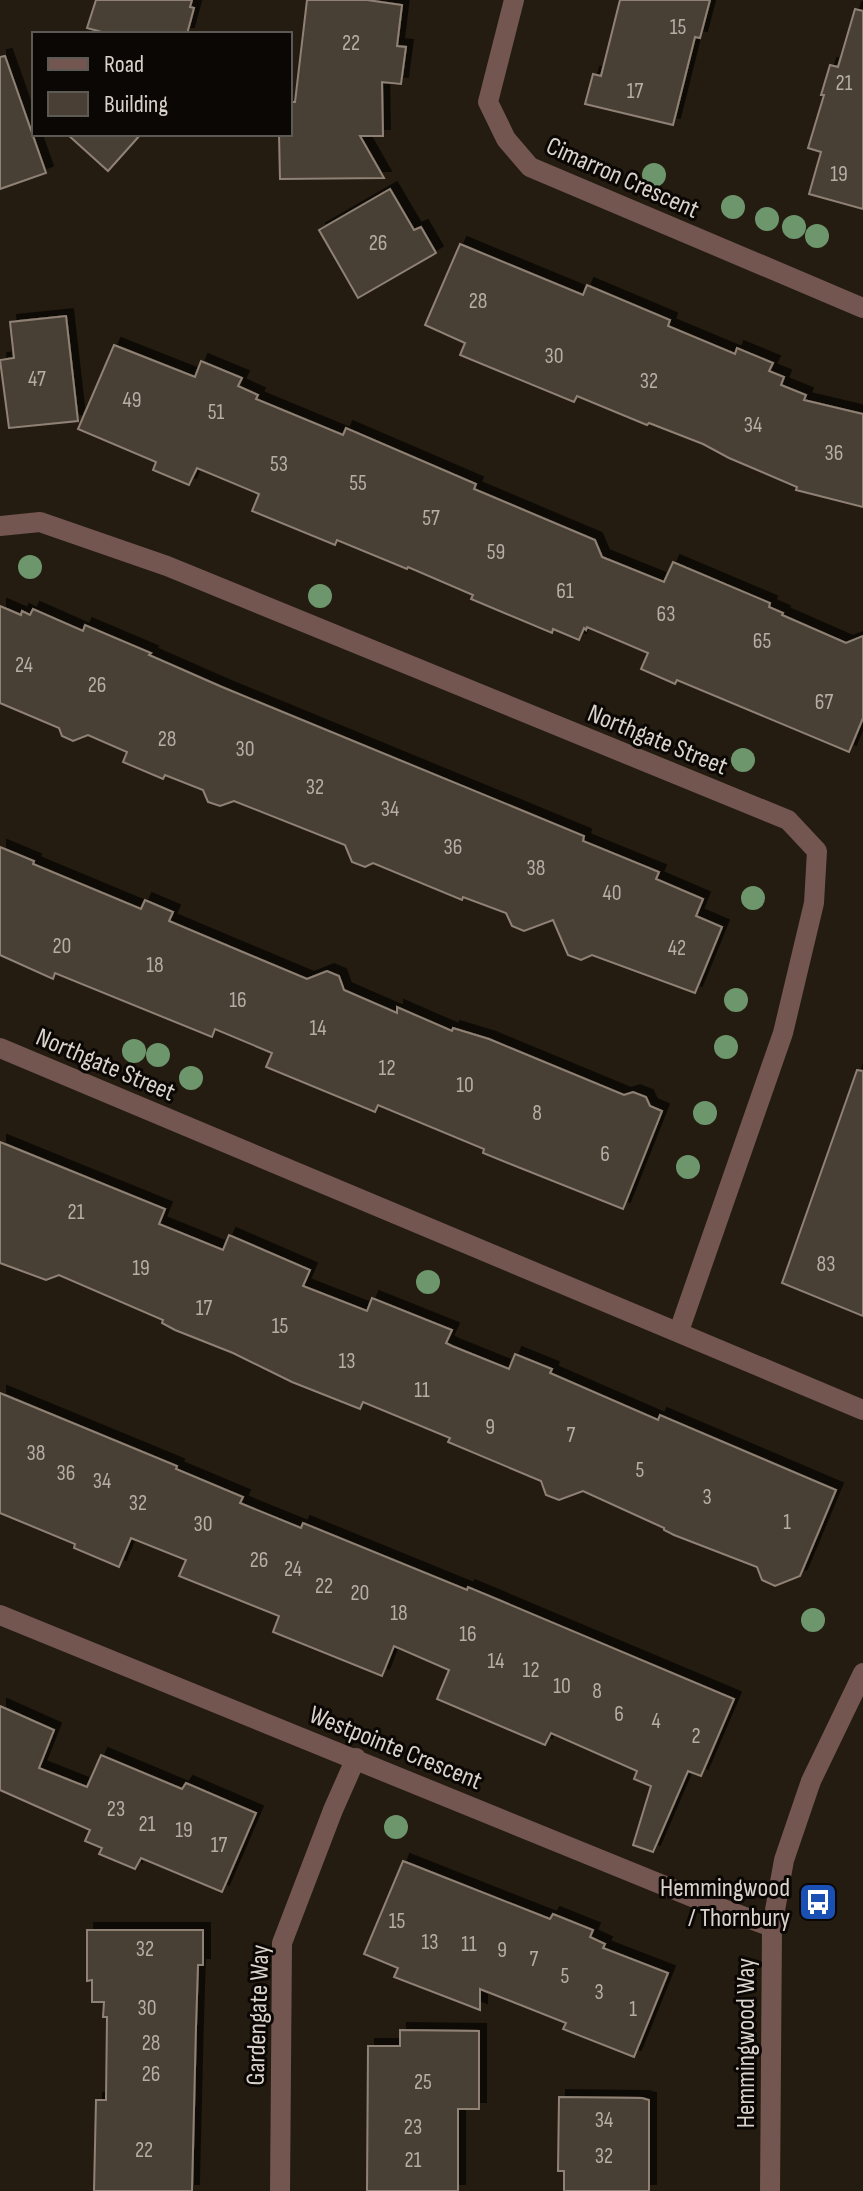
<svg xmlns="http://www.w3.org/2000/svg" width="863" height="2191" viewBox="0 0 863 2191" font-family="'Sofia Sans Condensed',sans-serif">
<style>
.building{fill:#4a3f34;stroke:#8f8275;stroke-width:2;filter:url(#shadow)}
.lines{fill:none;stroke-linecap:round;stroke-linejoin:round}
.minor{stroke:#735650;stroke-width:20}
.tertiary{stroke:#735650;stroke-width:20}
.tree{fill:#6d966c}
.labels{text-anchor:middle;stroke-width:6;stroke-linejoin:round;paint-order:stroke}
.number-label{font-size:22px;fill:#b5aea6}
.street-label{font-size:26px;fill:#d9d3cc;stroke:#0b0704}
.poi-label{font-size:26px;fill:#d9d3cc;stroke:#0b0704;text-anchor:end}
</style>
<defs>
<filter id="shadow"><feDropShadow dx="7" dy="-7" stdDeviation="0" flood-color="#0009"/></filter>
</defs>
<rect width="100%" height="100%" fill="#241c10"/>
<g class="building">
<polygon points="96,0 192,0 190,7 194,8 187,34 109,34 87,28"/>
<polygon points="307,0 367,0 402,5 397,46 406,47 401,84 382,82 383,136 360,136 384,178 280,179 279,134 290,134 290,102 295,102"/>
<polygon points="620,0 710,0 700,38 695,37 673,125 585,104 593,74 601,76"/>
<polygon points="855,9 863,11 863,209 809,194 821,152 808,148 824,95 821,95 830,65 838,67"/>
<polygon points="5,56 46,173 0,189 0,57"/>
<polygon points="67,134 141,134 108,171"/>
<polygon points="390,189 414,230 421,227 436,253 358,298 319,230"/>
<polygon points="460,244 583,295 587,285 670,320 668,326 735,354 737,348 773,363 769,371 784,377 781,385 806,395 804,400 863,414 863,507 796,490 797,487 729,458 703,444 649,423 647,425 577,396 574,402 460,355 465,343 425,325"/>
<polygon points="66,316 78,421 9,428 0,360 14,358 10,322"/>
<polygon points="114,345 195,377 201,361 242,378 238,386 258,395 256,399 343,435 346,428 476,484 474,489 595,540 602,557 664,582 673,562 770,603 769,607 783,613 782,615 846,643 863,636 863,718 849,752 677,680 675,684 641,669 648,653 587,627 586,630 584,628 579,640 553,629 552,633 471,599 473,595 408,567 407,569 337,540 335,545 252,511 259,494 197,468 189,485 153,470 156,462 78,429"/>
<polygon points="0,606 21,615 22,611 30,615 33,609 83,631 85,625 151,653 149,655 222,687 584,836 583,841 659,872 656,879 703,899 696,916 722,927 695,993 592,955 581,960 568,955 553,920 524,931 512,926 506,913 463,897 462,900 373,863 365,867 352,862 345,845 234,801 220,806 208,802 203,790 165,775 163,779 123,762 127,752 88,735 73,741 62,736 59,728 0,703"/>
<polygon points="0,847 34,861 33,864 141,909 145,900 173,912 169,921 307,979 327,971 339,976 344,990 397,1013 397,1007 452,1031 453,1028 489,1039 624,1095 633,1092 646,1097 650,1106 662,1111 623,1209 483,1153 484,1149 378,1105 375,1112 266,1067 272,1053 215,1029 212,1037 55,973 53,979 0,955"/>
<polygon points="857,1070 863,1071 863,1316 782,1283"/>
<polygon points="0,1142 165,1209 159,1224 223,1250 229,1235 310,1270 303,1286 367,1311 372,1298 452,1330 446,1343 452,1346 509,1369 515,1354 552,1369 550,1373 658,1420 660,1415 836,1490 800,1576 775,1586 762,1580 757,1567 674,1535 664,1530 664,1528 583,1491 559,1500 546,1495 541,1481 448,1442 450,1438 363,1402 360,1409 292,1382 233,1353 175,1330 162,1323 163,1320 59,1275 46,1280 0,1263"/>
<polygon points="0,1393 177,1466 176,1469 243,1497 240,1503 301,1528 303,1523 467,1590 468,1587 734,1699 701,1776 688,1771 653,1852 633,1845 651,1786 634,1779 637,1771 551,1733 545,1745 437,1699 449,1670 394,1646 382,1676 273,1632 279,1616 179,1576 186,1560 131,1538 119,1567 74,1548 75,1544 0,1513"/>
<polygon points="0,1706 54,1730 39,1768 87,1787 101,1755 182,1789 186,1783 256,1813 222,1892 141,1858 135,1869 99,1854 102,1848 85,1841 90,1830 0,1790"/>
<polygon points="403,1861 550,1919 553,1914 593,1930 590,1937 605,1944 603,1948 668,1973 634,2057 563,2029 566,2023 480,1989 480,2010 394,1977 398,1968 364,1954"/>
<polygon points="87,1930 203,1930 203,1965 198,1965 196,2026 192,2191 94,2191 96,2100 106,2100 107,2017 103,2017 104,2002 92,2002 92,1980 87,1981"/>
<polygon points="400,2030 479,2031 479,2109 458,2109 458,2191 367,2191 368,2046 400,2046"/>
<polygon points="559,2097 642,2098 649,2100 649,2191 564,2191 564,2171 558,2171"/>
</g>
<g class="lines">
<g class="minor">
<polyline points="514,0 488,102 506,139 530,167 863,308"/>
<polyline points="0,526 40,522 167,566 788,820 817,851 814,903 783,1033 679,1331"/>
<polyline points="0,1048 863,1410"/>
<polyline points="0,1615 707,1903 772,1927"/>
<polyline points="280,2191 282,1943 333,1810 356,1758"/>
</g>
<polyline class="tertiary" points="770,2191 772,1927 784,1860 811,1781 863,1673"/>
</g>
<g class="tree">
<circle cx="654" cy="175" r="12"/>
<circle cx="733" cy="207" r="12"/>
<circle cx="767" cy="219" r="12"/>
<circle cx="794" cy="227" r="12"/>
<circle cx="817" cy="236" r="12"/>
<circle cx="30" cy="567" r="12"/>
<circle cx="320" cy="596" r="12"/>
<circle cx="743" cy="760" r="12"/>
<circle cx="753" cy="898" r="12"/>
<circle cx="736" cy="1000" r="12"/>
<circle cx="726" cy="1047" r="12"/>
<circle cx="134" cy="1051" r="12"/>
<circle cx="158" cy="1055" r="12"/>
<circle cx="191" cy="1078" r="12"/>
<circle cx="705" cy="1113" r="12"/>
<circle cx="688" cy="1167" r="12"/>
<circle cx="428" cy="1282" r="12"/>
<circle cx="813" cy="1620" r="12"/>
<circle cx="396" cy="1827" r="12"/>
</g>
<defs>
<symbol id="bus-square" viewBox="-11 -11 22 22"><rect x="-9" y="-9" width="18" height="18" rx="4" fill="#1a4fb4" stroke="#0b0704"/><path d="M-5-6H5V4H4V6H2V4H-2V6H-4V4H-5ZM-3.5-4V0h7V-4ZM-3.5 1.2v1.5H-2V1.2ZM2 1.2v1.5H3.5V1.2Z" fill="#fff"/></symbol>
</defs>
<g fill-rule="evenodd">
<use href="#bus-square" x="796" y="1880" width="44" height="44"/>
</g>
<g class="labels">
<g class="number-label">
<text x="678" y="34">15</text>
<text x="351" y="50">22</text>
<text x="844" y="90">21</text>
<text x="635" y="98">17</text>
<text x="839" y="181">19</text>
<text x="378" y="250">26</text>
<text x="478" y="308">28</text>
<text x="554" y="363">30</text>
<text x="37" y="386">47</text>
<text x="649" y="388">32</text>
<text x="132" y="407">49</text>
<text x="216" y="419">51</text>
<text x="753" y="432">34</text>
<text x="834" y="460">36</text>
<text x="279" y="471">53</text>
<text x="358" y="490">55</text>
<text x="431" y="525">57</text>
<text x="496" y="559">59</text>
<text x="565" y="598">61</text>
<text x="666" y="621">63</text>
<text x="762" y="648">65</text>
<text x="24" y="672">24</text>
<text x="97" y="692">26</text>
<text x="824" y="709">67</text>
<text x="167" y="746">28</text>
<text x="245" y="756">30</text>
<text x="315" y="794">32</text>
<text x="390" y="816">34</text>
<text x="453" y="854">36</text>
<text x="536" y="875">38</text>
<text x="612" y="900">40</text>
<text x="62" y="953">20</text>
<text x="677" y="955">42</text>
<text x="155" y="972">18</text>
<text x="238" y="1007">16</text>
<text x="318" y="1035">14</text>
<text x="387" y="1075">12</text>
<text x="465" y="1092">10</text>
<text x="537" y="1120">8</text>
<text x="605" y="1161">6</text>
<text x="76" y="1219">21</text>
<text x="826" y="1271">83</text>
<text x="141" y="1275">19</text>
<text x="204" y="1315">17</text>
<text x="280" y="1333">15</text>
<text x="347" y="1368">13</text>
<text x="422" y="1397">11</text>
<text x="490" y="1434">9</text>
<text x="571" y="1442">7</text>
<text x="36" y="1460">38</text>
<text x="640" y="1477">5</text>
<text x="66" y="1480">36</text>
<text x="102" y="1488">34</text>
<text x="707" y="1504">3</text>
<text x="138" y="1510">32</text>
<text x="787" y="1529">1</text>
<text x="203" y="1531">30</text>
<text x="259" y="1567">26</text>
<text x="293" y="1576">24</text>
<text x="324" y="1593">22</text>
<text x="360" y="1600">20</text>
<text x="399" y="1620">18</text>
<text x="468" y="1641">16</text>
<text x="496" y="1668">14</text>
<text x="531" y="1677">12</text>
<text x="562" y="1693">10</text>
<text x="597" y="1698">8</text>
<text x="619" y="1721">6</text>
<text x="656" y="1728">4</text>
<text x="696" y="1743">2</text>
<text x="116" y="1816">23</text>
<text x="147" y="1831">21</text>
<text x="184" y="1837">19</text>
<text x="219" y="1852">17</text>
<text x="397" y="1928">15</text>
<text x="430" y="1949">13</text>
<text x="469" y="1951">11</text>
<text x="145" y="1956">32</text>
<text x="502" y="1957">9</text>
<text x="534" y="1966">7</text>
<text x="565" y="1983">5</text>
<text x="599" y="1999">3</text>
<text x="147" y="2015">30</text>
<text x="633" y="2016">1</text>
<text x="151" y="2050">28</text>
<text x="151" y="2081">26</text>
<text x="423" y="2089">25</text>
<text x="604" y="2127">34</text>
<text x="413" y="2134">23</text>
<text x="144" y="2157">22</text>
<text x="604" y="2163">32</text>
<text x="413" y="2167">21</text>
</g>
<g class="street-label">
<text transform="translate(623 177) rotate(24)" y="9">Cimarron Crescent</text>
<text transform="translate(658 739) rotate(22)" y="9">Northgate Street</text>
<text transform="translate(106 1064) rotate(23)" y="9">Northgate Street</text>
<text transform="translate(396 1747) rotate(22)" y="9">Westpointe Crescent</text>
<text transform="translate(257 2015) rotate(-88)" y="9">Gardengate Way</text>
<text transform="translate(745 2043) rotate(-90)" y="9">Hemmingwood Way</text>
</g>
<g class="poi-label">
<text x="790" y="1896">Hemmingwood<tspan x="790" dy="30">/ Thornbury</tspan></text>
</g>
</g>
<rect x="32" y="32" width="260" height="104" fill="#0b0704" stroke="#5d5954" stroke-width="2"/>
<rect x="48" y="58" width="40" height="12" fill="#735650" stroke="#5d5954" stroke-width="2"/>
<text x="104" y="72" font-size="24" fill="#d9d3cc">Road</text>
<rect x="48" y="92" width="40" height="24" fill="#4a3f34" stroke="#5d5954" stroke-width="2"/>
<text x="104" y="112" font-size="24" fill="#d9d3cc">Building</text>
</svg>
